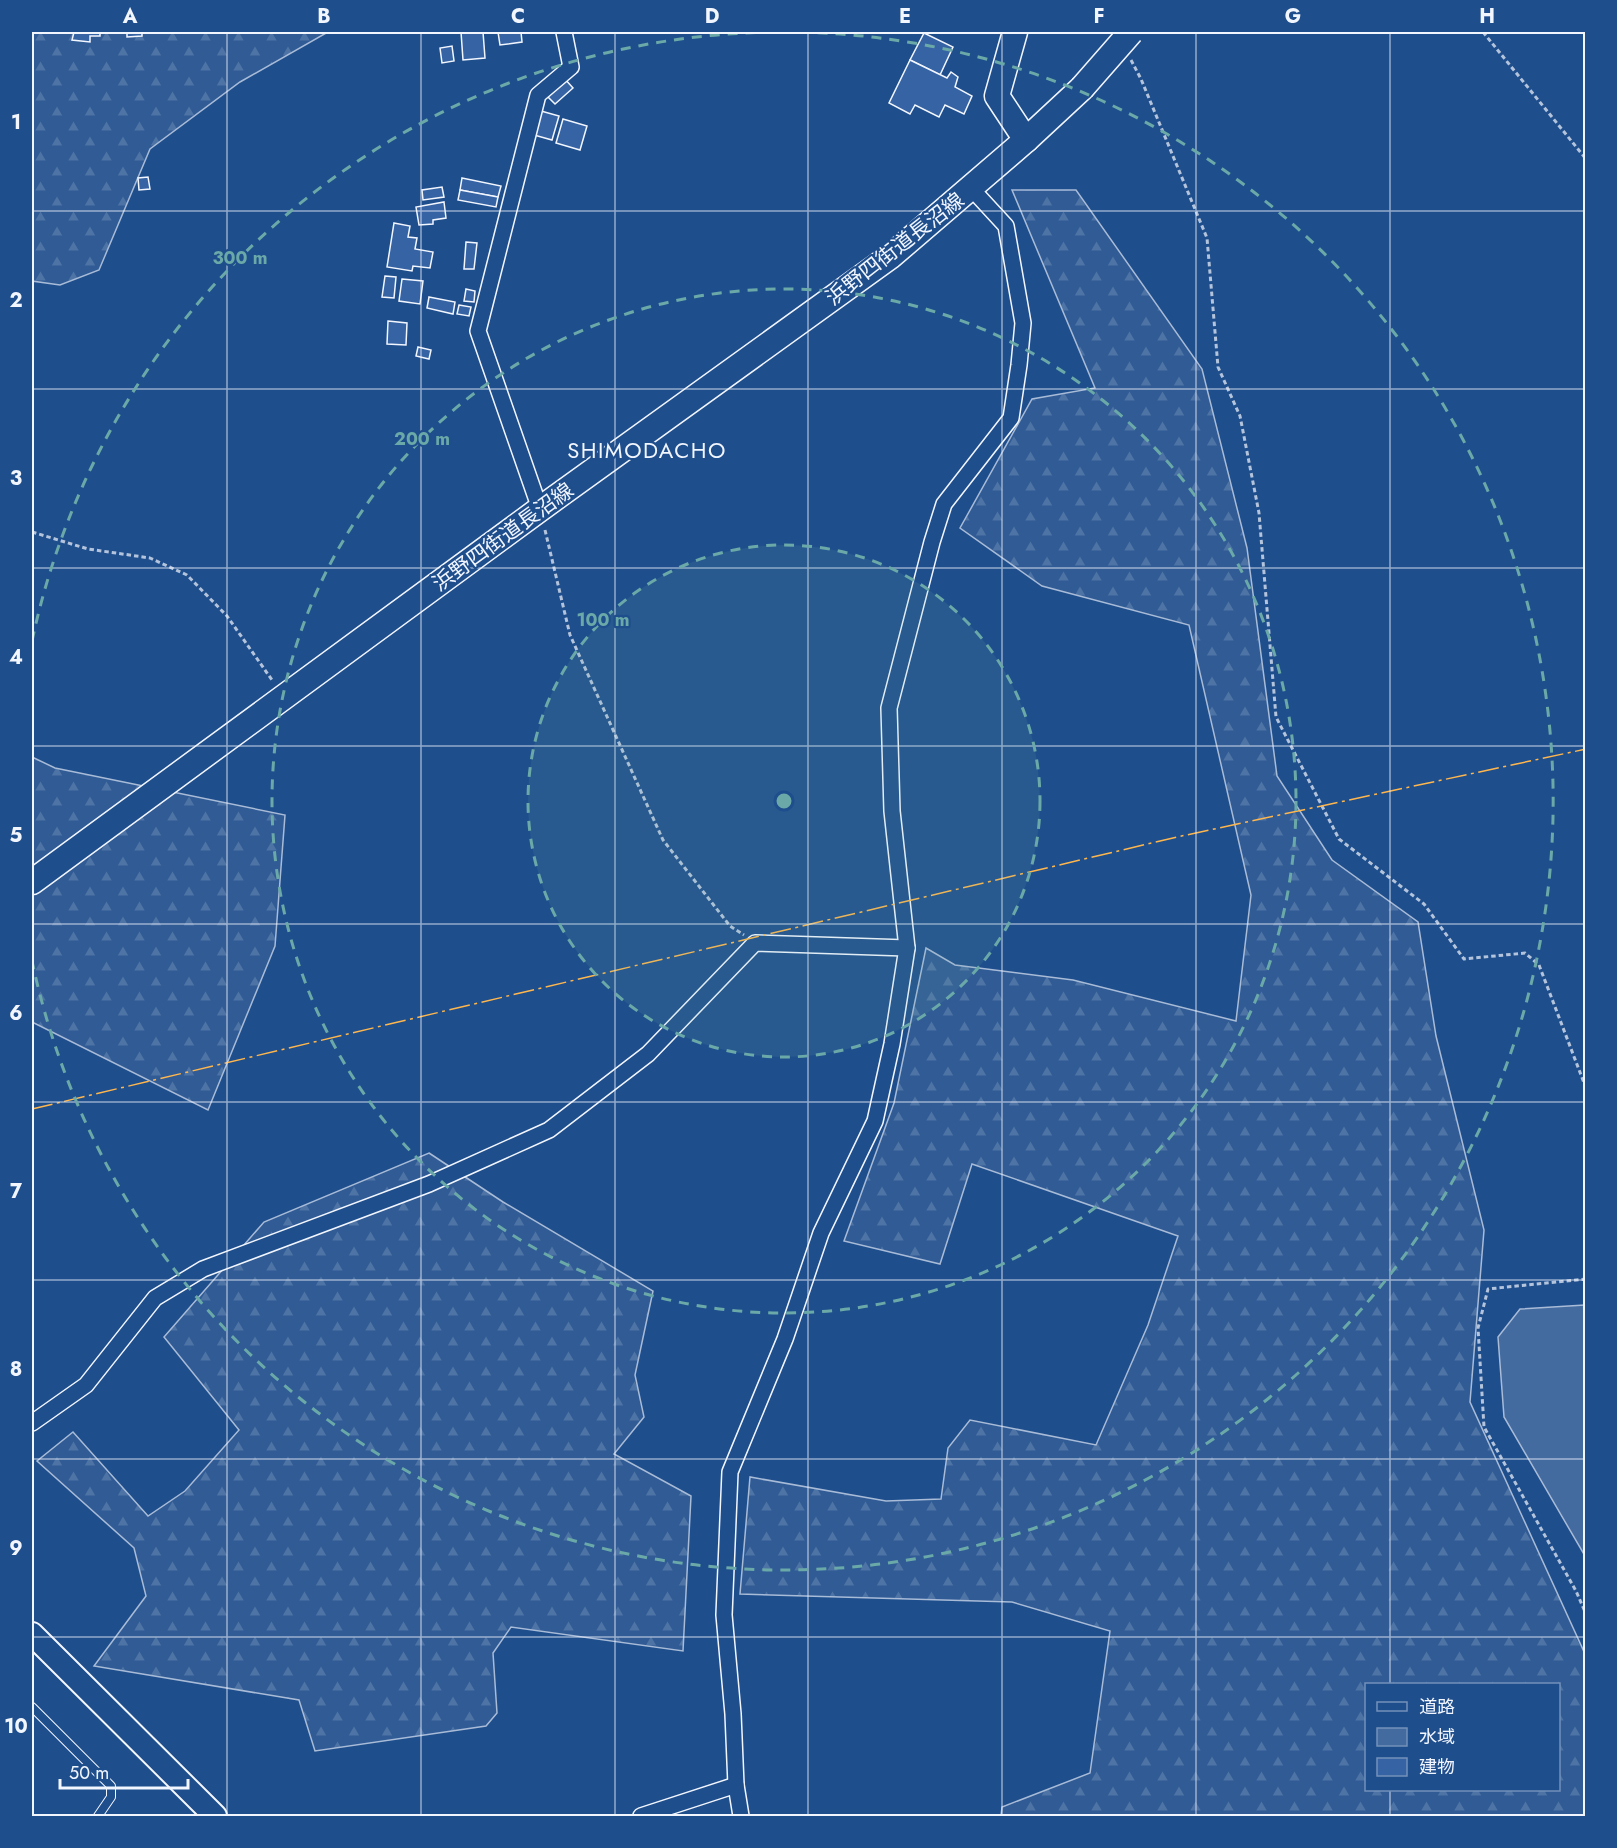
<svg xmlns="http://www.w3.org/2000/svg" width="1617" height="1848" viewBox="0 0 1617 1848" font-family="Jost,'Noto Sans JP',sans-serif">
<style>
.forest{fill:url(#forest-firs);stroke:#a8bbd7;stroke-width:1.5;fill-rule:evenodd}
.water{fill:#446ba0;stroke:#a8bbd7;stroke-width:1.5}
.building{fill:#3563a3;stroke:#f2f6ff;stroke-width:1.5}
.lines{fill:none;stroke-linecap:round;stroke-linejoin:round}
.lane-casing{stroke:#f2f6ff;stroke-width:10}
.street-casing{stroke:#f2f6ff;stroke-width:18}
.secondary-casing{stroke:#f2f6ff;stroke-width:26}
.primary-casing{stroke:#f2f6ff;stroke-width:27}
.path{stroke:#b3c4dc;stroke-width:3;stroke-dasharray:4.5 3;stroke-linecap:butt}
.lane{stroke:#1f4e8c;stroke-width:8}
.street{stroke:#1f4e8c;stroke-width:15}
.secondary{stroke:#1f4e8c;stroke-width:22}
.primary{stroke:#1f4e8c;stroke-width:24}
.primary-bridge-casing{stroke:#f2f6ff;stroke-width:27;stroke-linecap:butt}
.primary-bridge{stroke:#1f4e8c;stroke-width:24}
.power{stroke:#ffb74d;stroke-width:1.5;stroke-dasharray:21 4.5 3 4.5;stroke-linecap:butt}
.grid{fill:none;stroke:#f2f6ff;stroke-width:1.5;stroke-opacity:0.55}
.ring{fill:none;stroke:#6aa9a8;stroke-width:3;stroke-dasharray:10 8}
.labels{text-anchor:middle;stroke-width:4.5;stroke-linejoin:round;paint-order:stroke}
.street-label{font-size:21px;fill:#f2f6ff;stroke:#1f4e8c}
.neighbourhood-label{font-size:22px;letter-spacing:1.5px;fill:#f2f6ff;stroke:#1f4e8c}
.centre{fill:#6aa9a8;stroke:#1f4e8c;stroke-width:3}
.ring-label{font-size:18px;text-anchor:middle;font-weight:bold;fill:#6aa9a8;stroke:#1f4e8c;stroke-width:4.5;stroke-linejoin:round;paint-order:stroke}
.neatline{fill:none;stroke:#f2f6ff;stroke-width:2}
.grid-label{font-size:20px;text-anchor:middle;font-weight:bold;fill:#f2f6ff}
</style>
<defs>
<pattern id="forest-firs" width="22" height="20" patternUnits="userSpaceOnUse" patternTransform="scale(1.5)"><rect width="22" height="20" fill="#305b95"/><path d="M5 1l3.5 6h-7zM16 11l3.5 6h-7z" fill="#4e73a5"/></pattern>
</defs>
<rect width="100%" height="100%" fill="#1f4e8c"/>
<g class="forest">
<polygon points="152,32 328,32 240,82 150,149 99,270 60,285 32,281 32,33"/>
<path d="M1012 190H1076L1202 369 1247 548 1277 776 1332 860 1418 922 1436 1036 1484 1230 1470 1402 1585 1654V1816H1001L1002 1807 1090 1773 1110 1631 1012 1602 740 1594 750 1477 886 1501 941 1499 948 1448 970 1420 1096 1445 1148 1325 1178 1236 972 1164 940 1264 844 1241 894 1103 926 948 955 965 1073 980 1236 1021 1251 895 1189 625 1042 586 960 528 1032 399 1095 388ZM1366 1684H1558V1790H1366Z"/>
<polygon points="32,757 55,768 285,815 275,946 208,1110 32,1022"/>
<polygon points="429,1153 503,1202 653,1291 635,1375 644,1417 614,1454 691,1496 683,1651 511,1627 493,1653 497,1713 486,1726 315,1751 299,1700 94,1666 146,1596 134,1548 37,1461 73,1432 148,1516 185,1491 239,1430 164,1337 264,1222"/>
</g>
<polygon class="water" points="1585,1305 1586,1305 1585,1556 1504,1417 1498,1337 1520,1309"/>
<g class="building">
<polygon points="74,32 116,32 116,33 100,32 100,36 90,36 90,42 72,40"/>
<polygon points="127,32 142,32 142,36 127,37"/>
<polygon points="461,32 483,32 485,58 463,60"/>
<polygon points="498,32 521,32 522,42 500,45"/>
<polygon points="924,33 953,47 940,75 910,60"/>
<polygon points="452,46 454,61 442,63 440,48"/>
<polygon points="910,60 947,78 951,72 958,77 955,87 972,96 964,114 945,105 939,117 915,105 910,114 889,103"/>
<polygon points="564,78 573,88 555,104 546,95"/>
<polygon points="541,111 559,116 552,140 534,135"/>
<polygon points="563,119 587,126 580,150 556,143"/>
<polygon points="148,177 150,189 139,190 138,178"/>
<polygon points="462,178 501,186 498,197 460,190"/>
<polygon points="442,187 444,197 423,200 422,190"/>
<polygon points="460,190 498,197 496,207 458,200"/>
<polygon points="444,202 446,218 433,220 433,224 419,225 416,207"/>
<polygon points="394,223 410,226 408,237 417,238 415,249 433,252 430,268 413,266 412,271 387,267"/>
<polygon points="466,242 477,243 474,269 464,269"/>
<polygon points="385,276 396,277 394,298 382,297"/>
<polygon points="402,279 423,281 420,304 399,301"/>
<polygon points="466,289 475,291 474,302 464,301"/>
<polygon points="429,297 455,302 453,314 427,308"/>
<polygon points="459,305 471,307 469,316 457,314"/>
<polygon points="388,321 407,323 406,345 387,344"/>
<polygon points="418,347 431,350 429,359 416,356"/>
</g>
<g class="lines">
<defs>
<polyline id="lane" points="32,1707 111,1786 111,1797 98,1816"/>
<g id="street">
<polyline points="540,509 478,331 538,95 571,67 564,32"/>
<polyline points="32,1423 86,1385 155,1298 203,1269 429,1184 549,1130 648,1054 755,943 907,948"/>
<polyline points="641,1816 736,1785"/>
<polyline points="741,1816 736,1785 733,1714 724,1615 730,1472 785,1339 821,1233 875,1121 892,1044 907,948 892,811 889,708 932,542 944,504 1011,418 1019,365 1023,323 1006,226 971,188"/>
</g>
<polyline id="secondary" points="32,1634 215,1816"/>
<g id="primary">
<polyline points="1015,32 997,96 1026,140"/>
<polyline points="32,882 540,509 891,256 1026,140 1082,88"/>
</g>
</defs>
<use href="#lane" class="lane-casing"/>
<use href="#street" class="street-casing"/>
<use href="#secondary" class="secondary-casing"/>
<use href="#primary" class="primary-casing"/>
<g class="path">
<polyline points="1483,32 1586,159"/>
<polyline points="1131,60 1141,79 1207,238 1218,367 1240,416 1259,513 1276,717 1339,839 1424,904 1464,959 1525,953 1539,965 1586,1088"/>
<polyline points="545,530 570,635 663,840 730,926 744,935"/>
<polyline points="32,532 88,549 150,558 187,575 227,616 272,680"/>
<polyline points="1586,1279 1488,1289 1478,1328 1484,1427 1576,1591 1586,1614"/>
</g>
<use href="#lane" class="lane"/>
<use href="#street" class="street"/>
<use href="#secondary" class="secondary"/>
<use href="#primary" class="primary"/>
<defs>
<polyline id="primary-bridge" points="1082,88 1131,32"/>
</defs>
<use href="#primary-bridge" class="primary-bridge-casing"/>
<use href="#primary-bridge" class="primary-bridge"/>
<polyline class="power" points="32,1109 1177,837 1586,749"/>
</g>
<path class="grid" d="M227 32V1816M421 32V1816M615 32V1816M808 32V1816M1002 32V1816M1196 32V1816M1390 32V1684M32 211H1586M32 389H1586M32 568H1586M32 746H1586M32 924H1586M32 1102H1586M32 1280H1586M32 1459H1586M32 1637H1586M1390 1790V1816"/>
<circle cx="784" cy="801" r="256" fill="#6aa9a8" fill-opacity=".12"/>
<g class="ring">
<circle cx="784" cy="801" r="256"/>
<circle cx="784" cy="801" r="512"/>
<path d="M32 641A769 769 0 1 1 32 961"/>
</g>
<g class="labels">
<g class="street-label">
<text transform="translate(895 249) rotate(-38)" y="7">浜野四街道長沼線</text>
<text transform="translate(503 537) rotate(-36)" y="7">浜野四街道長沼線</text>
</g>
<g class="neighbourhood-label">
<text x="647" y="458">SHIMODACHO</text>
</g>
</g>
<circle cx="784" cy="801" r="9" class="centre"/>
<g class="ring-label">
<text x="240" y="264">300 m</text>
<text x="422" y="445">200 m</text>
<text x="603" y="626">100 m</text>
</g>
<rect width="1617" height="1848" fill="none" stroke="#1f4e8c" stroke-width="66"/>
<rect x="1365" y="1683" width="195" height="108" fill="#1f4e8c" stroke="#7391ba" stroke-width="1.5"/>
<rect x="1377" y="1702" width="30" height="9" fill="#1f4e8c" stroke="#7391ba" stroke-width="1.5"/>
<text x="1419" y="1713" font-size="18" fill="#f2f6ff">道路</text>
<rect x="1377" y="1728" width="30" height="18" fill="#446ba0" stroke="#7391ba" stroke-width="1.5"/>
<text x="1419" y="1743" font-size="18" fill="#f2f6ff">水域</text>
<rect x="1377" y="1758" width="30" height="18" fill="#3563a3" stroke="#7391ba" stroke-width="1.5"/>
<text x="1419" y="1773" font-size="18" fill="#f2f6ff">建物</text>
<path d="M60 1779v9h128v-9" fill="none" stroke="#f2f6ff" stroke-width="3"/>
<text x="69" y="1779" font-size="18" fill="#f2f6ff" stroke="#1f4e8c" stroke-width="4.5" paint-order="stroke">50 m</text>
<rect x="33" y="33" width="1551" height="1782" class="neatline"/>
<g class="grid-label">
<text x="130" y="23">A</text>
<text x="324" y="23">B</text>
<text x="518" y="23">C</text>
<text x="712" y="23">D</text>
<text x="905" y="23">E</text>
<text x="1099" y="23">F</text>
<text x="1293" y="23">G</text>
<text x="1487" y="23">H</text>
<text x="16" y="129">1</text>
<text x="16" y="307">2</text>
<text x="16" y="485">3</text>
<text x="16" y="664">4</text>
<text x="16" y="842">5</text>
<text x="16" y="1020">6</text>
<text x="16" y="1198">7</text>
<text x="16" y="1376">8</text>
<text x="16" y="1555">9</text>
<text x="16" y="1733">10</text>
</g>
</svg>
